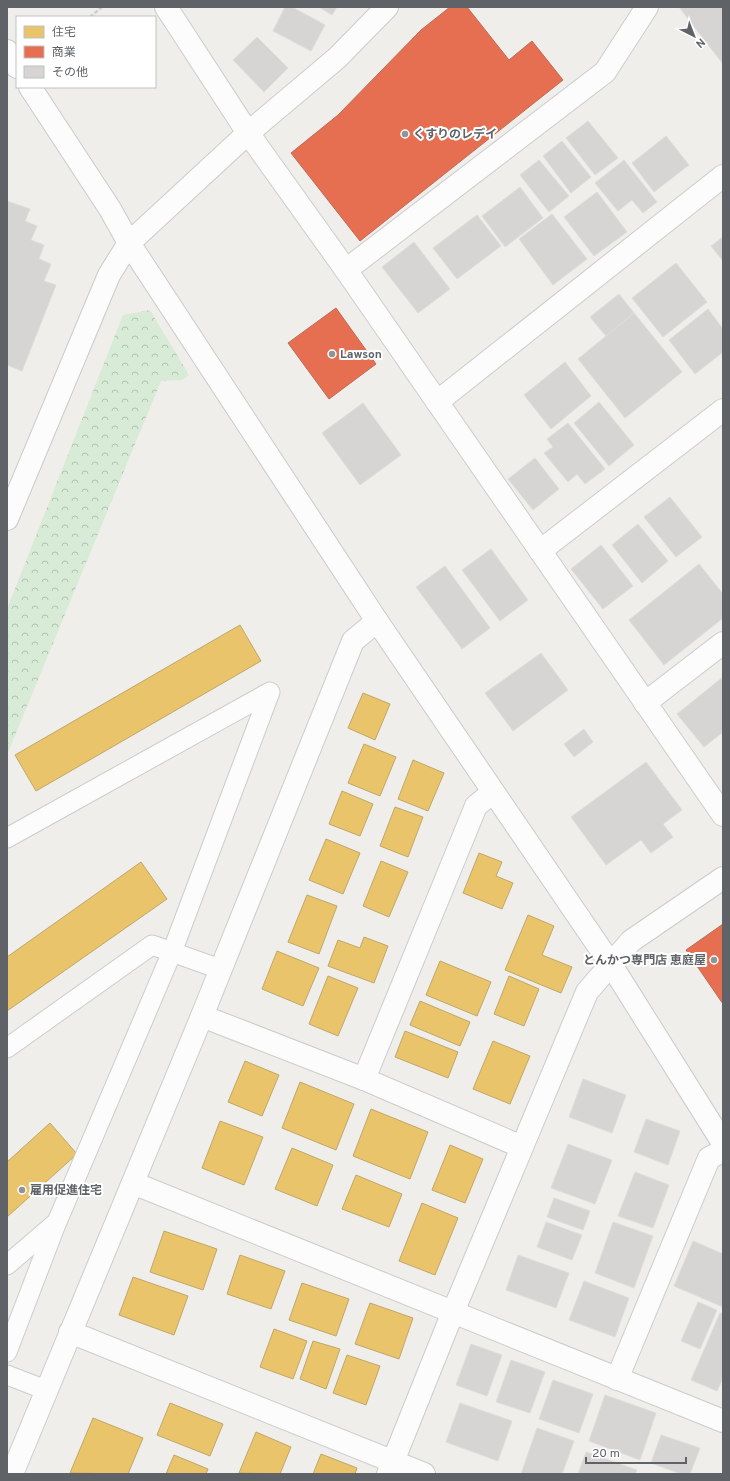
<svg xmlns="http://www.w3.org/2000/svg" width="730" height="1481" viewBox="0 0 730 1481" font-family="Overpass,'Noto Sans JP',sans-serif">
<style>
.forest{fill:url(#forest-crowns)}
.homes{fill:#e9c46a;stroke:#c0a769}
.shops{fill:#e76f51;stroke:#be6b58}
.building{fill:#d6d5d3;stroke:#deddd9}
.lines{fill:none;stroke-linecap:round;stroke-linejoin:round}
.lane-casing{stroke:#cbcccc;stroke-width:21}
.street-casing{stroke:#cbcccc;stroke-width:24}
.secondary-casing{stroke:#cacacb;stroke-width:24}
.path{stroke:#cacfcc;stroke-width:2.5;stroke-dasharray:4 2;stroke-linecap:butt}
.lane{stroke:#fdfcfc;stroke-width:19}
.street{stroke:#fdfcfc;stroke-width:22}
.secondary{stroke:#fdfcfc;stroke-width:22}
.poi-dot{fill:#919496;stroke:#fff;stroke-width:1.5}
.labels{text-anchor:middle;stroke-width:4;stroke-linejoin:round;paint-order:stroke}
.poi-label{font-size:12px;font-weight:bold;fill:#5f6368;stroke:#fff;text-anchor:start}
</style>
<defs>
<pattern id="forest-crowns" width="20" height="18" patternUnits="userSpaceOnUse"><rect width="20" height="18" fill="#d8ebd6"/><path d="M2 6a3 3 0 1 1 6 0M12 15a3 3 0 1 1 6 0" fill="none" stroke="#b2c2b1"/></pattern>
</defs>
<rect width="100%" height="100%" fill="#efeeea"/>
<polygon class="forest" points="150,310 189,375 182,380 161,381 7,755 7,609 123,315"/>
<g class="homes">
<polygon points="240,625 261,661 36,791 15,755"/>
<polygon points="363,693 390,704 375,740 348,728"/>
<polygon points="364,744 396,757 380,796 348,783"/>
<polygon points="413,760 444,773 428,811 398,799"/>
<polygon points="342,791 373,804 360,836 329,824"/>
<polygon points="395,807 423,817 408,857 380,846"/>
<polygon points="326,839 360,853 343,894 309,880"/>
<polygon points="479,853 502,862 496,876 513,883 502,909 463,893"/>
<polygon points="381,861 408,872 389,917 363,906"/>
<polygon points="141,862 167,899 7,1011 7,957"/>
<polygon points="307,895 337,906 319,954 288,942"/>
<polygon points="528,915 554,926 542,955 572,967 561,993 505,970"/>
<polygon points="364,937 388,946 374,983 328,966 338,940 360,948"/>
<polygon points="277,951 319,968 303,1006 262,989"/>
<polygon points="440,961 491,982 477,1016 426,995"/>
<polygon points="328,976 358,988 338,1036 309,1024"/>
<polygon points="509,976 539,989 524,1026 494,1014"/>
<polygon points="420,1001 470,1022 460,1046 410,1025"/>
<polygon points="405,1031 458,1052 448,1078 395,1057"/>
<polygon points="493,1041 530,1056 510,1104 473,1089"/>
<polygon points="245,1061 279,1075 262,1116 228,1102"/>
<polygon points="300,1082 354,1104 336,1150 282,1128"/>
<polygon points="371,1109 428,1132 410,1179 353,1156"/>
<polygon points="220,1121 263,1137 244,1185 202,1168"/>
<polygon points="50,1123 77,1154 7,1217 7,1162"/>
<polygon points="450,1145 483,1159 465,1203 432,1190"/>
<polygon points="292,1148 333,1165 317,1206 275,1189"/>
<polygon points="356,1175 402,1194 389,1227 342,1209"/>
<polygon points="422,1203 458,1218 435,1275 399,1261"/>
<polygon points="164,1231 217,1249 203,1290 150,1272"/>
<polygon points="240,1255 285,1271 271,1309 227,1294"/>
<polygon points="133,1277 188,1296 174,1335 119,1315"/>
<polygon points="302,1283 349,1299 336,1336 289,1320"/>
<polygon points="370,1303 413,1318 399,1359 355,1344"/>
<polygon points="274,1329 307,1341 293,1379 260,1367"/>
<polygon points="313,1341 340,1349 326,1389 300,1379"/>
<polygon points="347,1355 380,1366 366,1405 333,1393"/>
<polygon points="170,1403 223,1424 210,1456 157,1435"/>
<polygon points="93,1418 143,1438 128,1474 70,1473"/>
<polygon points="256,1432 291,1447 280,1474 239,1473"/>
<polygon points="321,1454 357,1468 355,1474 313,1474"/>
<polygon points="174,1455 208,1469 206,1474 166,1474"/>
</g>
<g class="shops">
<polygon points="450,7 467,7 509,60 532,41 563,80 360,241 291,153 338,115 421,30"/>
<polygon points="336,308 376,364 329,399 288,343"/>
<polygon points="723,924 723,1004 686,950"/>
</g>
<g class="building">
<polygon points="285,7 292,7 325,25 311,51 273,31"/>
<polygon points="319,7 337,7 332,15"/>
<polygon points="679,7 723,7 723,64"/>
<polygon points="257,37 288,68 264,92 233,60"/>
<polygon points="588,121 618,158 595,175 566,138"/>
<polygon points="666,136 689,165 654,192 632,163"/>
<polygon points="562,141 591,177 571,193 543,156"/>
<polygon points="539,160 569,196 549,212 520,175"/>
<polygon points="624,160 657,202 643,213 632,200 618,211 595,183"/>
<polygon points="520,187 543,218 505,247 482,216"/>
<polygon points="597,192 627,232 594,256 564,217"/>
<polygon points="7,201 30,209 25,221 37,226 31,240 44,245 39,259 51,264 44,281 56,285 22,371 7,365"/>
<polygon points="552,214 587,259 553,285 519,239"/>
<polygon points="477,215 501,246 457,279 433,248"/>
<polygon points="723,237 723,261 711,246"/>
<polygon points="414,242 450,289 418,313 382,267"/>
<polygon points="676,263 707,302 663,337 632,298"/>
<polygon points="619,294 634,313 606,336 590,317"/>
<polygon points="708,309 723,329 723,352 695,374 669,340"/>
<polygon points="634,313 682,372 625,418 578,359"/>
<polygon points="565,362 591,396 551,429 524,395"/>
<polygon points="599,402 634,445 609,466 574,423"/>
<polygon points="363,403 401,455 360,485 322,433"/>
<polygon points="568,423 605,469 585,484 577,474 568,482 544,453 553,447 547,439"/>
<polygon points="535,458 559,489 533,510 508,479"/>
<polygon points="670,497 702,537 676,557 644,517"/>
<polygon points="638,524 668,561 642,583 612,545"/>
<polygon points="601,545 633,586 603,609 571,569"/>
<polygon points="491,549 528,600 500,621 462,570"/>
<polygon points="699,564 723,594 723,618 664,665 629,620"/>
<polygon points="445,566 490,628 462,649 416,587"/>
<polygon points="541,653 568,690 513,731 485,693"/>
<polygon points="723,677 723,732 704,747 677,714"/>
<polygon points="584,729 593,742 574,757 564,744"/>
<polygon points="646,762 682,810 663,824 673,837 651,853 641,840 606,865 571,817"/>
<polygon points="583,1079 626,1095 612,1133 569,1117"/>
<polygon points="646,1119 680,1131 668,1165 634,1152"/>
<polygon points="568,1144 612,1160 595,1204 551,1188"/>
<polygon points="635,1172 669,1185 653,1228 618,1216"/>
<polygon points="554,1198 590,1211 583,1230 547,1217"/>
<polygon points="546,1222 582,1235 572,1260 537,1247"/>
<polygon points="613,1222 653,1236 634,1288 595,1273"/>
<polygon points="693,1241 723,1254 723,1307 674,1286"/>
<polygon points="518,1255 569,1273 556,1308 506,1290"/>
<polygon points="584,1281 629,1298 615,1337 569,1320"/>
<polygon points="698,1302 717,1310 700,1349 681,1341"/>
<polygon points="720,1313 723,1314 723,1378 717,1391 691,1380"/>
<polygon points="471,1344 502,1355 487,1396 456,1385"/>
<polygon points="511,1360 545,1372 530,1413 496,1402"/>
<polygon points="553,1380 593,1394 579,1433 539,1419"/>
<polygon points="605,1395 656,1413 640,1460 589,1441"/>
<polygon points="460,1403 512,1421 498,1461 446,1442"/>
<polygon points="537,1428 574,1441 562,1474 521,1474"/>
<polygon points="661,1435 700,1448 690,1474 681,1474 651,1463"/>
<polygon points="586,1452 637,1470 635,1474 578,1474"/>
</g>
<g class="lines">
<defs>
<g id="lane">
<polyline points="7,838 270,692 172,952 57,1222 7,1265"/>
<polyline points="7,1048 152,945 220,969"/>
<polyline points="7,1352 56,1224"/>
<polyline points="7,1375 46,1390"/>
</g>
<g id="street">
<polyline points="166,7 248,133 346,270 723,815"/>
<polyline points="129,243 248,133 337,58 387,7"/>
<polyline points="346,270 605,72 647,7"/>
<polyline points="437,402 723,176"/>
<polyline points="540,551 723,410"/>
<polyline points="645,703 723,643"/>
<polyline points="202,1016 364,1079 522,1147"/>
<polyline points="364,1079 476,806 493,792"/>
<polyline points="133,1183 723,1421"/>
<polyline points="70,1332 424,1474"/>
<polyline points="617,1379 709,1158 723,1151"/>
<polyline points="12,1474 202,1016 353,641 377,621"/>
<polyline points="388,1474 453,1312 587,992 631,941 723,878"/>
</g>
<g id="secondary">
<polyline points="7,51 17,67"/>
<polyline points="30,87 110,209 129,243 377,621 610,963 723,1143"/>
<polyline points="7,519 109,275 129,243"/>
</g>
</defs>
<use href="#lane" class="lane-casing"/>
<use href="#street" class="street-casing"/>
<use href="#secondary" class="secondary-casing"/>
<polyline class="path" points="90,17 102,7"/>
<use href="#lane" class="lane"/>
<use href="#street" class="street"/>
<use href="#secondary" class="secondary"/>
</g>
<g class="poi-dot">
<circle cx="405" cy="134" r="4"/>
<circle cx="332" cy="354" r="4"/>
<circle cx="714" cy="960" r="4"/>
<circle cx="22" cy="1190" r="4"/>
</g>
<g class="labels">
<g class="poi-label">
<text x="413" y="138">くすりのレデイ</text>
<text x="340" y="358">Lawson</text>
<text x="706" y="964" text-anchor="end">とんかつ専門店 恵庭屋</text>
<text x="30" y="1194">雇用促進住宅</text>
</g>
</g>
<rect width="730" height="1481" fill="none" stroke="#5f6368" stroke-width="16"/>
<rect x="16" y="16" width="140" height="72" fill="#ffffff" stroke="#bfc1c3"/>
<rect x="24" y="26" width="20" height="12" fill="#e9c46a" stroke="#bfc1c3"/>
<text x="52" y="36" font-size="12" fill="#5f6368">住宅</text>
<rect x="24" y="46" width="20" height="12" fill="#e76f51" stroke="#bfc1c3"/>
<text x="52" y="56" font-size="12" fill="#5f6368">商業</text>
<rect x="24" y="66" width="20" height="12" fill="#d6d5d3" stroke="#bfc1c3"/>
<text x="52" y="76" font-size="12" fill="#5f6368">その他</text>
<g transform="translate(694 36) rotate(138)" stroke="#ffffff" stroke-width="3" paint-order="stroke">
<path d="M0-3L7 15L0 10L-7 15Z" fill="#5f6368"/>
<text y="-6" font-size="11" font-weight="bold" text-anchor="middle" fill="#5f6368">N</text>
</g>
<path d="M586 1457v6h100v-6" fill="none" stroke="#5f6368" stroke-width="2"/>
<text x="592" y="1457" font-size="12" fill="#5f6368" stroke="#ffffff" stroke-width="3" paint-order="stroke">20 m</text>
</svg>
